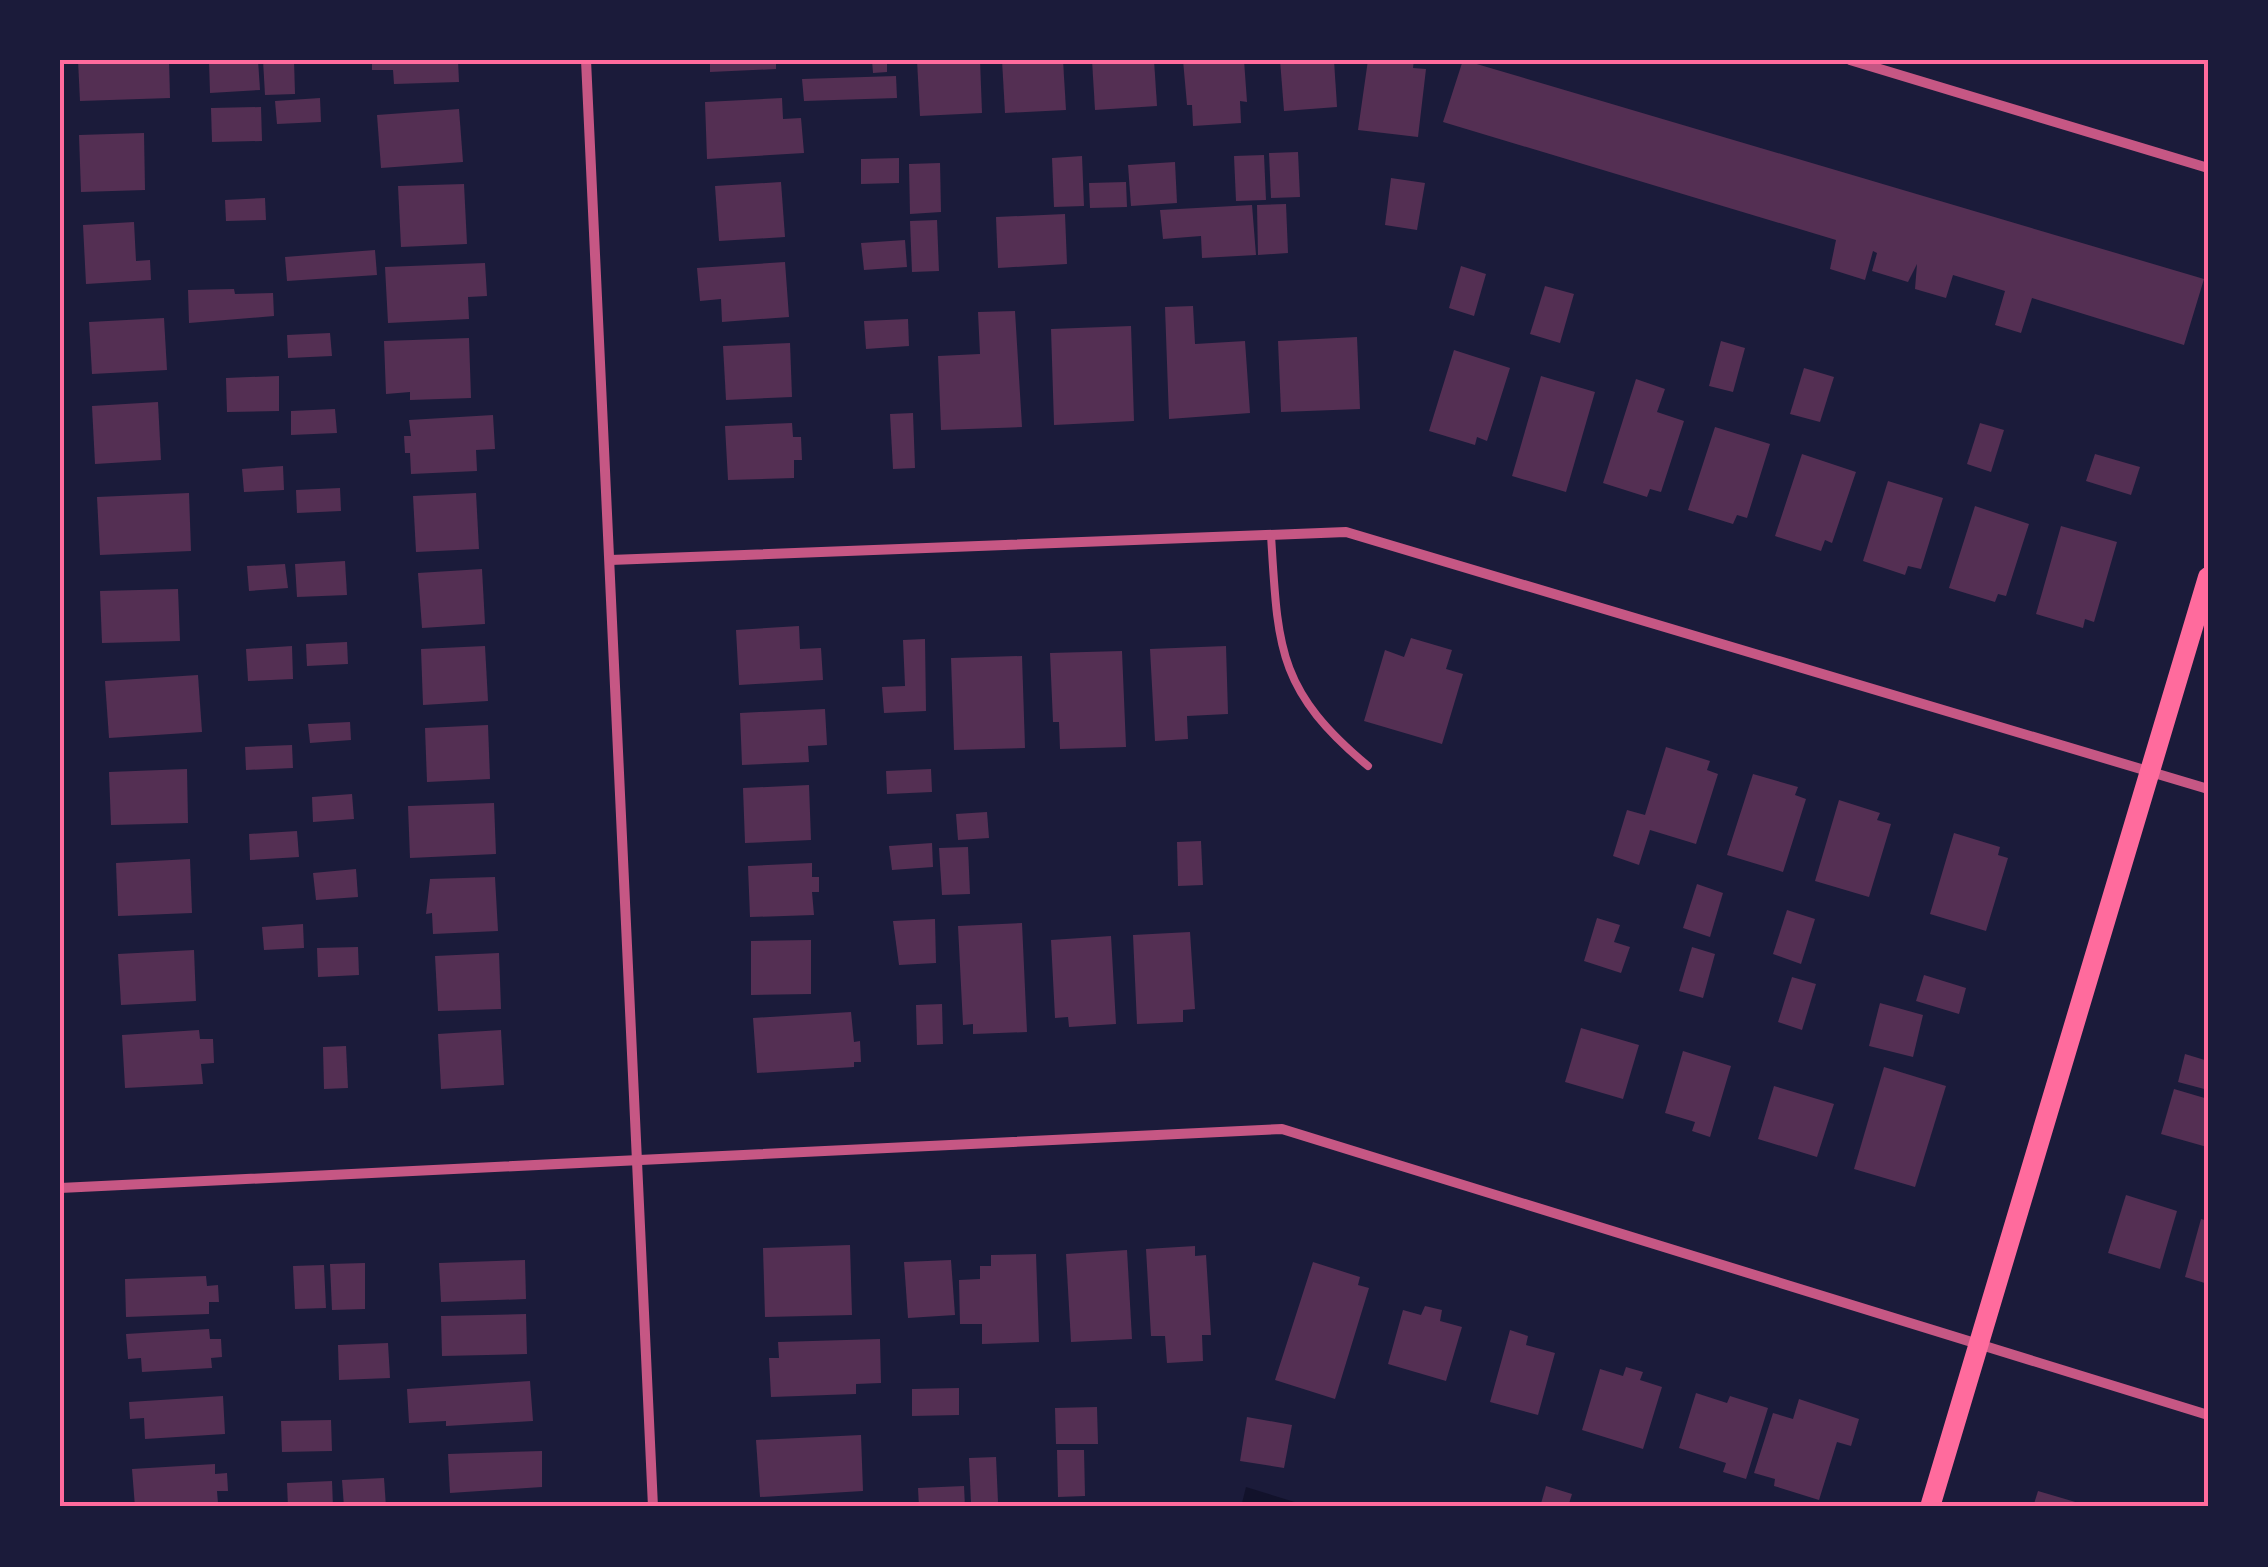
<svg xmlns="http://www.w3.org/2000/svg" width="2268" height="1567" viewBox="0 0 2268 1567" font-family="'Golos Text',sans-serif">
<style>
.water{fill:#12122b}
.building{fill:#542f53}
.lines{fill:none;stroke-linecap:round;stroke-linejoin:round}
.service{stroke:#c65784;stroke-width:8}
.minor{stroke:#c65784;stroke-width:10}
.secondary{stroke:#ff6b9d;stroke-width:20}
.neatline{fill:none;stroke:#ff6b9d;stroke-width:4}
</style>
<rect width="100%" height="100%" fill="#1b1b3a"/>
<polygon class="water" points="1246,1487 1311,1507 1241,1507"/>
<g class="building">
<polygon points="78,60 169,60 170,98 80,101"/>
<polygon points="209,60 258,60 260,90 210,93"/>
<polygon points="263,60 294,60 295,94 265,95"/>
<polygon points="372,60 458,60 459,82 394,84 393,70 372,70"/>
<polygon points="710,60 776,60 776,69 710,72"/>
<polygon points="872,60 887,60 887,72 873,73"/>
<polygon points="917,60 980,60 982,113 920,116"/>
<polygon points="1002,60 1063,60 1066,110 1005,113"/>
<polygon points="1092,60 1154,60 1157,106 1095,110"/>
<polygon points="1183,60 1244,60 1247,102 1240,101 1241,123 1193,126 1192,105 1187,105"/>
<polygon points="1280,60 1334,60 1337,107 1284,111"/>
<polygon points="1368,60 1414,60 1413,68 1426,69 1418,137 1358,130"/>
<polygon points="1463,60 2204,279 2184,345 2032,298 2021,333 1995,325 2005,291 1953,275 1946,298 1915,289 1917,264 1908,282 1872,271 1877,253 1873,251 1865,280 1830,269 1836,240 1443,122"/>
<polygon points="896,76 897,98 804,101 802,79"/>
<polygon points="320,98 321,122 277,124 275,101"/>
<polygon points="782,98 783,119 801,118 804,153 707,159 705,102"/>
<polygon points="261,107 262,141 212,142 211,108"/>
<polygon points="459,109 463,162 381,168 377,115"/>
<polygon points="144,133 145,190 81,192 79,135"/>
<polygon points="1298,152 1300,197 1271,198 1269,153"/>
<polygon points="1264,155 1266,200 1236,201 1234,156"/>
<polygon points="1082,156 1084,206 1054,207 1052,158"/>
<polygon points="899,158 899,183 861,184 861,159"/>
<polygon points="1175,162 1177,203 1131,206 1128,165"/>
<polygon points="940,163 941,212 910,214 909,164"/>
<polygon points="1391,178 1425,183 1417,230 1385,225"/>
<polygon points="781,182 785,237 719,241 715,186"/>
<polygon points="1126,182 1127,207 1090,208 1089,183"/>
<polygon points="464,184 467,244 401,247 398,186"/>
<polygon points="265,198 266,220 226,221 225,200"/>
<polygon points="1286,204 1288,253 1258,255 1257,205"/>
<polygon points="1252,205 1256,255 1202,258 1201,236 1163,239 1160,210"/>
<polygon points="1065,214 1067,264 998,268 996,217"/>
<polygon points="937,220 939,271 912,272 910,221"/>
<polygon points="134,222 136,261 150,260 151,280 86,284 83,225"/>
<polygon points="905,240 907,267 864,270 861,243"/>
<polygon points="375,250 377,275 287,281 285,257"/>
<polygon points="785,262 789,317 722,322 721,299 700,301 697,268"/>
<polygon points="485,263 487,296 468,297 469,319 388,323 385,267"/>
<polygon points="1461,266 1486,274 1474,316 1449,308"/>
<polygon points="1545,286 1574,294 1560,343 1530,334"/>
<polygon points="234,289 235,294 273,293 274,316 189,323 188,290"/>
<polygon points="1193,306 1195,344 1245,341 1250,413 1169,419 1165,307"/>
<polygon points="1015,311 1022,427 941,430 938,356 980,354 978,312"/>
<polygon points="164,318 167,370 92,374 89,322"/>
<polygon points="908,319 909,346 866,349 864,321"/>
<polygon points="1131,326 1134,421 1054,425 1051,329"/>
<polygon points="330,333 332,356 288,358 287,335"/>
<polygon points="1357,337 1360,409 1281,412 1278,341"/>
<polygon points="469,338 471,398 410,400 410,392 386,394 384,341"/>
<polygon points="1721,341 1745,348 1733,392 1709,386"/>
<polygon points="790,343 792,397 726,400 723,346"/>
<polygon points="1454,350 1510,368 1487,441 1477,437 1475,445 1429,431"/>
<polygon points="1804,368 1834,377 1820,422 1790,414"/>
<polygon points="279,376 279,411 227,412 226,378"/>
<polygon points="1541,376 1595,392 1566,492 1512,476"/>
<polygon points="1636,379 1665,389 1657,412 1684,421 1661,492 1650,489 1647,497 1603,483"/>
<polygon points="158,402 161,460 95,464 92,406"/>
<polygon points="335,409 337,433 291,435 291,411"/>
<polygon points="913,413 915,468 893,469 890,414"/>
<polygon points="493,415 495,449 476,450 477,471 411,474 410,453 405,453 404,436 411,436 409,420"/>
<polygon points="792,423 793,437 801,437 802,460 794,460 794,478 728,480 725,426"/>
<polygon points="1980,423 2004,430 1991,472 1967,464"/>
<polygon points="1715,427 1770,444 1747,518 1737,515 1733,524 1688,510"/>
<polygon points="1802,454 1856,472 1832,543 1825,540 1821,551 1775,536"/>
<polygon points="2095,454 2140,467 2131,495 2086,481"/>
<polygon points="283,466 284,490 244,492 242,469"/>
<polygon points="1888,481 1943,498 1921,569 1908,566 1905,575 1863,561"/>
<polygon points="340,488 341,511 297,513 296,490"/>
<polygon points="189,493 191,551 100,555 97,497"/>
<polygon points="476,493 479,549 416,552 413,496"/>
<polygon points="1975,506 2029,524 2006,596 1998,594 1995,602 1949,588"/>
<polygon points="2061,526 2117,542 2094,622 2085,619 2083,628 2036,614"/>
<polygon points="345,561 347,595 297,597 295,564"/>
<polygon points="285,564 288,588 249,591 247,566"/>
<polygon points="482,569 485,624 422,628 418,573"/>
<polygon points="178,589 180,641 102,643 100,591"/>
<polygon points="799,626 800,649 821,648 823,680 739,685 736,630"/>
<polygon points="1411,638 1452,650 1446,669 1463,674 1442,744 1364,721 1385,650 1404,657"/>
<polygon points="925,639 926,711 884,713 882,687 905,686 903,640"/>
<polygon points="347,642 348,664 307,666 306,644"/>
<polygon points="292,646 293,679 248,681 246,649"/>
<polygon points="485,646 488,701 423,705 421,649"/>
<polygon points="1226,646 1228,714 1187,716 1188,739 1155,741 1150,649"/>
<polygon points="1122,651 1126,747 1060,749 1059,722 1053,722 1050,653"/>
<polygon points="1022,656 1025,748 954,750 951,658"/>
<polygon points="198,675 202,732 109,738 105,681"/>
<polygon points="825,709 827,745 808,746 809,762 742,765 740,713"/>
<polygon points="350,722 351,740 310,743 308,724"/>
<polygon points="488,725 490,779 427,782 425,728"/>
<polygon points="292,745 293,768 246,770 245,747"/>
<polygon points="1666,747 1710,761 1707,770 1718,774 1696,844 1650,830 1639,865 1613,856 1627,810 1645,815"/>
<polygon points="187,769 188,823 111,825 109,772"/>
<polygon points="931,769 932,792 887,794 886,771"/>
<polygon points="1753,774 1798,787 1795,795 1806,799 1783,872 1727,855"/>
<polygon points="809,785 811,840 745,843 743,788"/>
<polygon points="352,794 354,819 313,822 312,797"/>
<polygon points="1839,800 1880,813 1877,820 1891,824 1869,897 1815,881"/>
<polygon points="494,803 496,854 410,858 408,806"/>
<polygon points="987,812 989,838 958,840 956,814"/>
<polygon points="297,831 299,857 250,860 249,834"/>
<polygon points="1954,833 2000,847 1998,855 2008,858 1986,931 1930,914"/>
<polygon points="1201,841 1203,885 1178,886 1177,842"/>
<polygon points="932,843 933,867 892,870 889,846"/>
<polygon points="968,847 970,894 942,895 939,848"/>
<polygon points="190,859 192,913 118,916 116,863"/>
<polygon points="812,863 812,877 819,877 819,892 812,892 814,915 750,917 748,866"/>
<polygon points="356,869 358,897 316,900 313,873"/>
<polygon points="495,877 498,931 433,934 432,913 426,914 430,879"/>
<polygon points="1697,884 1723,893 1710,937 1683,928"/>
<polygon points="1787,910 1815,919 1801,964 1773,954"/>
<polygon points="1597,918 1620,925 1614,942 1630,947 1621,973 1584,961"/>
<polygon points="935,919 936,963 899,965 893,921"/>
<polygon points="1022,923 1027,1032 973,1034 973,1024 963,1025 958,926"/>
<polygon points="303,924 304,948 264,950 262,927"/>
<polygon points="1190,932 1195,1009 1183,1010 1183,1022 1137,1024 1133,935"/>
<polygon points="1111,936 1116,1024 1069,1027 1068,1017 1055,1018 1051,940"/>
<polygon points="811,940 811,994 751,995 751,941"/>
<polygon points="358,947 359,975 318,977 317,948"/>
<polygon points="1692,947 1715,954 1703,998 1679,991"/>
<polygon points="194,950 196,1001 121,1005 118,954"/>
<polygon points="499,953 501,1009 438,1011 435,956"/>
<polygon points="1924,975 1966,988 1959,1014 1916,1001"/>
<polygon points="1792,977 1816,984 1802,1030 1778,1022"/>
<polygon points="1880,1003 1923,1015 1913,1057 1869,1046"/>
<polygon points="942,1004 943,1044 917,1045 916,1005"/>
<polygon points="851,1012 854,1042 860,1041 861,1062 854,1062 854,1067 757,1073 753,1018"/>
<polygon points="1581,1028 1639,1045 1623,1099 1565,1082"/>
<polygon points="199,1030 200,1039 213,1039 214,1063 201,1064 203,1084 125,1088 122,1035"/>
<polygon points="501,1030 504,1085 441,1089 438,1034"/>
<polygon points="346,1046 348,1088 324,1089 323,1047"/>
<polygon points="1683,1051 1731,1066 1710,1137 1692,1131 1695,1122 1665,1113"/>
<polygon points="2185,1054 2208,1061 2208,1090 2178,1082"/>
<polygon points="1884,1067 1946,1086 1915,1187 1854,1169"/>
<polygon points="1774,1086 1834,1104 1817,1157 1758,1139"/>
<polygon points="2174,1089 2208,1099 2207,1147 2161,1134"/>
<polygon points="2126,1195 2177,1211 2160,1269 2108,1253"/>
<polygon points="2201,1219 2208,1221 2208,1284 2185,1277"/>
<polygon points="850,1245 852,1315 765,1317 763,1248"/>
<polygon points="1195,1246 1195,1256 1206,1255 1211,1335 1202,1335 1203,1361 1167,1363 1165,1336 1151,1336 1146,1249"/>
<polygon points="1127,1250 1132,1339 1071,1342 1066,1254"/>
<polygon points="1036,1254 1039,1342 982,1344 982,1324 960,1324 959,1280 980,1279 980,1266 991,1266 991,1255"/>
<polygon points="525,1260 526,1299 441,1302 439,1263"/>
<polygon points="951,1260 955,1315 908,1318 904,1262"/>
<polygon points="1313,1262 1360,1277 1358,1285 1369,1288 1335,1399 1275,1380"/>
<polygon points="365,1263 365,1309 332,1310 330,1264"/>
<polygon points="324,1265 326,1308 295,1309 293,1266"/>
<polygon points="206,1276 207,1286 218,1285 219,1302 209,1302 209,1314 126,1317 125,1279"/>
<polygon points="1425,1306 1442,1310 1440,1321 1462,1327 1446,1381 1388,1364 1403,1310 1421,1315"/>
<polygon points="526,1314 527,1354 442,1356 441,1316"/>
<polygon points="209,1329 210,1339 221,1339 222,1357 211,1358 212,1368 142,1372 141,1358 128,1359 126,1334"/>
<polygon points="1510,1330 1528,1336 1526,1345 1555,1353 1538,1415 1490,1402"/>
<polygon points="880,1339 881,1383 856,1384 856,1394 771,1397 769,1358 779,1358 778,1342"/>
<polygon points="388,1343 390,1378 339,1380 338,1345"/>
<polygon points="1626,1367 1643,1372 1640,1380 1662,1387 1643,1449 1582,1430 1600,1369 1623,1376"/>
<polygon points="530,1381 533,1421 446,1426 446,1421 409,1423 407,1389"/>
<polygon points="959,1388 959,1415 912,1416 912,1389"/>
<polygon points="1696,1393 1727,1403 1730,1396 1768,1408 1746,1479 1723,1472 1726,1463 1679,1448"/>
<polygon points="223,1396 225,1434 145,1439 144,1418 130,1419 129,1402"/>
<polygon points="1799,1399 1859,1419 1851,1446 1837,1442 1819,1500 1774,1486 1775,1479 1754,1473 1773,1413 1793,1419"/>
<polygon points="1097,1407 1098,1444 1056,1444 1055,1408"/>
<polygon points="1247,1417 1292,1425 1284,1468 1240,1461"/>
<polygon points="331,1420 332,1451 282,1452 281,1421"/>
<polygon points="861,1435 863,1491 760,1497 756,1440"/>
<polygon points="1057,1450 1084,1450 1085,1496 1058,1497"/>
<polygon points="542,1451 542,1487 450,1493 448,1454"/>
<polygon points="996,1457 998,1502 971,1503 969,1458"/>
<polygon points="215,1464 215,1474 227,1473 228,1491 217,1491 218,1503 135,1507 132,1469"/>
<polygon points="384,1478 386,1507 344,1507 342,1480"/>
<polygon points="332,1481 333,1507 288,1507 287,1483"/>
<polygon points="964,1486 965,1507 919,1507 918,1488"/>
<polygon points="1546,1486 1572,1494 1568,1507 1540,1507"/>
<polygon points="2038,1491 2089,1506 2089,1507 2033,1507"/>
</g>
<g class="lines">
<path class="service" d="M1271 535C1278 648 1277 690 1368 766"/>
<g class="minor">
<polyline points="586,60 653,1507"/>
<polyline points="1850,60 2208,168"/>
<polyline points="610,560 1346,532 2208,789"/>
<polyline points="60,1188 1282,1129 2208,1415"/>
</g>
<polyline class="secondary" points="1930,1507 2208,577"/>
</g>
<rect width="2268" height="1567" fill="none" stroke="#1b1b3a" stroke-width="125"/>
<rect x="62" y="62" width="2144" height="1442" class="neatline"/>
</svg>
